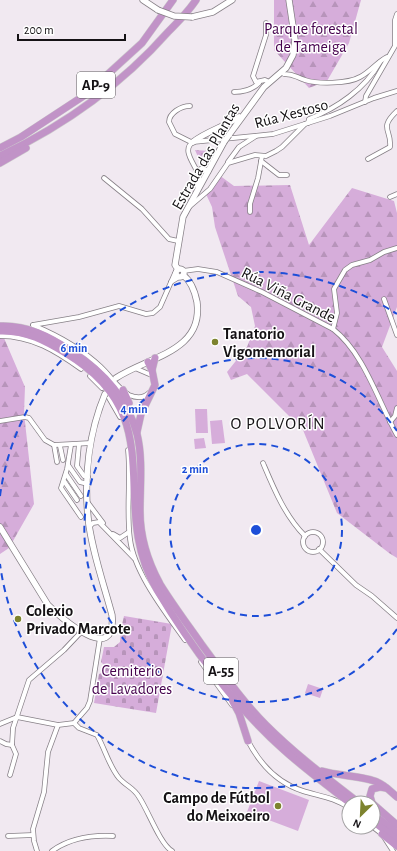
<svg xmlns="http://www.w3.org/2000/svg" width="397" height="851" viewBox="0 0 397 851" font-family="'Alegreya Sans',sans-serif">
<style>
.green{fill:url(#green-dots)}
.forest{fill:url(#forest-firs)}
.cemetery{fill:url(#cemetery-stones)}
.pitch{fill:#d6adda}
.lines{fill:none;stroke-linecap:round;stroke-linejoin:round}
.street-casing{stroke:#878087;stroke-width:5.5}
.secondary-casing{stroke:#878087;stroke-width:7}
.highway-casing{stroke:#cccbcc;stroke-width:8}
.street{stroke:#fff;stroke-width:4}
.secondary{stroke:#fff;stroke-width:5.5}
.highway{stroke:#c193c7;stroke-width:7}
.secondary-bridge-casing{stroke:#878087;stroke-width:7;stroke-linecap:butt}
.secondary-bridge{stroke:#fff;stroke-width:5.5}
.ring{fill:none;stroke:#1d4ed8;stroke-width:2;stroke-dasharray:7 5}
.poi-dot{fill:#7d832e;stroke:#fff;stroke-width:1.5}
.labels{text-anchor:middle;stroke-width:3;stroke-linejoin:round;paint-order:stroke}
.shield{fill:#fff;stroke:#5b595b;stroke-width:1}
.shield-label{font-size:15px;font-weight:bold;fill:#151215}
.park-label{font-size:16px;fill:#46024e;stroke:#fff}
.street-label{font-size:16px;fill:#151215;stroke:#fff}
.poi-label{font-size:16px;font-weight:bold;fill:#151215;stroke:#fff;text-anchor:start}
.neighbourhood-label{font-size:17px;letter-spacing:1px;fill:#151215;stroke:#fff}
.centre{fill:#1d4ed8;stroke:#fff;stroke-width:2}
.ring-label{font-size:12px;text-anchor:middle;font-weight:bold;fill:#1d4ed8;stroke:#fff;stroke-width:3;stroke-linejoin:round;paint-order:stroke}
</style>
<defs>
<pattern id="green-dots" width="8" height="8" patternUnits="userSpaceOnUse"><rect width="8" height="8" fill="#d6adda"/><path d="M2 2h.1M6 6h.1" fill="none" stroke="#b794ba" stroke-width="1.8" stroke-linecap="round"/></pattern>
<pattern id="forest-firs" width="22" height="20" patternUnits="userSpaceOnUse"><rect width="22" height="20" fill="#d6adda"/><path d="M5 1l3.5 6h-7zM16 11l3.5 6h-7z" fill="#b794ba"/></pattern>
<pattern id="cemetery-stones" width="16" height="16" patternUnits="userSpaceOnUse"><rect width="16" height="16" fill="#d6adda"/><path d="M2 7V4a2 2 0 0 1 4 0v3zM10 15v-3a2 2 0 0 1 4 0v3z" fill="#b794ba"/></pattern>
</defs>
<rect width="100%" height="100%" fill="#f1e9f1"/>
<polygon class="green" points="195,150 209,151 202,161 199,159"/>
<g class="forest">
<polygon points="274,0 361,0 349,43 327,81 309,88 274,50"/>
<polygon points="219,175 234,186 290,185 309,245 352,188 394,201 397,213 397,307 382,347 397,371 397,558 389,553 337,513 303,430 247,374 231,380 227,372 247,347 255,326 251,307 238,296 215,227 212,207 206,194 215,186"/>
<polygon points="0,337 4,338 25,387 24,413 34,504 9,548 0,554"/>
</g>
<polygon class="cemetery" points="124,616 172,624 156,713 94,703 99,674 103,672 105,666 101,662 104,647 114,647 120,642 121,629"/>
<g class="pitch">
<polygon points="195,409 207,409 208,433 196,433"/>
<polygon points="222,420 225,443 212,444 210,421"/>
<polygon points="204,438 206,448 195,449 194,439"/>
<polygon points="308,684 323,689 320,698 305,693"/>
<polygon points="259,781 309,800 298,831 247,812"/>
</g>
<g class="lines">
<defs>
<g id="street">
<polyline points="266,23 266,35 253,76 256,82 265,80 269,82"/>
<path d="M281 72 284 74C295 74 295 77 305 80 317 84 348 84 360 77 370 72 377 62 387 57"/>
<path d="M234 92C244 92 252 90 259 83"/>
<polyline points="365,102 366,96 395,46 395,20 397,14"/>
<path d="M190 106C181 106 169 113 169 122L175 134 191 142"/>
<path d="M308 123 309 119C337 108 365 89 380 62"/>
<path d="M368 159 390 147C392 129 378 129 397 111"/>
<polyline points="261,161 279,175 287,175"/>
<polyline points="228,162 239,147 256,136"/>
<path d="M198 174C195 164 181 150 193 142L273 134 330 116 374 98 397 91"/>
<polyline points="104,178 142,209 169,239 178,241"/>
<polyline points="390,197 397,194"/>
<polyline points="189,207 210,189 228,163 255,155 266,156 276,151 282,147 305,124"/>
<polyline points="250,212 250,204 258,178 262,156"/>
<path d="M183 271 198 269 217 272 262 292 333 329C364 353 378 401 397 435"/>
<polyline points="171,282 179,277"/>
<polyline points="384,299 397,335"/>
<path d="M33 325C57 335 82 349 101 367 110 375 118 389 129 395 136 398 143 399 149 393"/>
<polyline points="33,325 79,317 119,306 146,314 153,313 160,307 175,273"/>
<polyline points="333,329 337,313 334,289 345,270 352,265 370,260 384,252 397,248"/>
<path d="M0 336C32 336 56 351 81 369"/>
<polyline points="135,368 149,374"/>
<polyline points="90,376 102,388"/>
<polyline points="109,398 120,417"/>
<polyline points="0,421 25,417 29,418 45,440 54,445 91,443"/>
<polyline points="390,422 395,416 397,408"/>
<polyline points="79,444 77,466 84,476 88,477"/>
<polyline points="54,445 57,462"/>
<polyline points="71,445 67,469 61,488 81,517"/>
<polyline points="60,446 63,460"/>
<path d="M128 450C131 480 126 510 130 539 134 573 166 613 185 640"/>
<path d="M263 463C274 489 285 516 305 536"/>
<polyline points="68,465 80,482 88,484"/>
<polyline points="66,474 81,496"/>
<polyline points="64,481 77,500"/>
<polyline points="88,503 103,523"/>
<polyline points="89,527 93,523 99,522 134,558"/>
<circle cx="313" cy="542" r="10"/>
<polyline points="113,534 120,538 129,532"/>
<polyline points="319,549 356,585 372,596 397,618"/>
<polyline points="201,662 232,705"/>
<path d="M74 723 79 728 97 735C105 749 109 766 119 778 126 786 134 788 139 797 148 810 160 844 172 851"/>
<polyline points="0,724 17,717 58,725 74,723 87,708 90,701 100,638"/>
<polyline points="0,741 6,744 12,745"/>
<path d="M248 741C260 764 277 783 303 791 319 796 336 798 349 808"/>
<polyline points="10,775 16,754 12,745 13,728 29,680 64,650 81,632"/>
<polyline points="373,827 382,834 393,851"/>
<polyline points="8,836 33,835"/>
<polyline points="37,851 34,841 33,829 44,792 48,752 58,725"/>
<path d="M52 851C70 838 92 835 113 836"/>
</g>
<g id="secondary">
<polyline points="143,0 158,10"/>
<polyline points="192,17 213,12 232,0"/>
<polyline points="229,135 264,87 286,68 293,55 295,40 289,0"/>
<path d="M193 142C207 131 224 127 239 117"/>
<polyline points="198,187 199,171 202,169 208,171"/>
<circle cx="180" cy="273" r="4"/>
<polyline points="178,269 175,265 183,217 224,142"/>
<path d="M116 378C147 357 204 352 197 302 195 292 191 281 183 275"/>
<path d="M0 527 48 605C61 618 117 667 112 615 104 585 91 548 88 517 84 476 89 432 105 394"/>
</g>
<g id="highway">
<polyline points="0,148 21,137 85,95 142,43 173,0"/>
<path d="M0 156C63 126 122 84 168 32 178 22 188 12 196 0"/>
<polyline points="0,163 26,148"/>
<path d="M0 326C27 325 49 336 71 351 103 371 127 397 137 434 143 458 140 486 140 511 140 536 148 562 160 584 173 605 188 625 202 645 222 672 242 701 266 725 295 754 327 778 359 803"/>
<path d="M0 331C26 330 46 341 67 354 174 419 106 503 157 590 189 644 237 709 284 750 305 769 328 786 350 803"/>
<polyline points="152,370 155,358"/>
<polyline points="123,390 129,403"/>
<polyline points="137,432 141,414 155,385 152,370 148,362"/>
<polyline points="232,700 239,713 248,741"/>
<path d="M322 771C338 776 365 776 377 782 385 785 391 792 397 797"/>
<polyline points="372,803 370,796 372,789 380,787 386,788"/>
<polyline points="373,804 397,825"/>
<polyline points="373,814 397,833"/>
<polyline points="373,821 397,840"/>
<polyline points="382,834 397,846"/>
</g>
</defs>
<use href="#street" class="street-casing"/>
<use href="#secondary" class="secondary-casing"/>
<use href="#highway" class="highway-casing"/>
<use href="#street" class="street"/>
<use href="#secondary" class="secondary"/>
<use href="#highway" class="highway"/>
<defs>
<g id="secondary-bridge">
<polyline points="158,10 174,16 192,17"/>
<polyline points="224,142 229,135"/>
</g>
</defs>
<use href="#secondary-bridge" class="secondary-bridge-casing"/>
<use href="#secondary-bridge" class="secondary-bridge"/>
</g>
<g class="ring">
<circle cx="256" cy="530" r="86"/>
<path d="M397 629A172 172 0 1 1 397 431"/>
<path d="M397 746A258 258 0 0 1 0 564M0 496A258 258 0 0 1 397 314"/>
</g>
<g class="poi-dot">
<circle cx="215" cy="342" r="4"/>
<circle cx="18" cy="619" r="4"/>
<circle cx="278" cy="806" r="4"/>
</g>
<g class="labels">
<g class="shield">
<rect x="77" y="72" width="38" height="26" rx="3"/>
<rect x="204" y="658" width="34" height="26" rx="3"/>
</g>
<g class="shield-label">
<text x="96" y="90">AP-9</text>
<text x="221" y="676">A-55</text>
</g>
<g class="park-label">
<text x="311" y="34">Parque forestal<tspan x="311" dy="18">de Tameiga</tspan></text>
<text x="132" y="676">Cemiterio<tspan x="132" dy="18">de Lavadores</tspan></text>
</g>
<g class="street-label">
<text transform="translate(291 113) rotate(-15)" y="6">Rúa Xestoso</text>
<text transform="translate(205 156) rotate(-60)" y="6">Estrada das Plantas</text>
<text transform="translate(289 294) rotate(27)" y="6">Rúa Viña Grande</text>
</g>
<g class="poi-label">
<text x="223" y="339">Tanatorio<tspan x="223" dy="18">Vigomemorial</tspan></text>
<text x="26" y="616">Colexio<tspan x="26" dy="18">Privado Marcote</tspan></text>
<text x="270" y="803" text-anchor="end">Campo de Fútbol<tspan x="270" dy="18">do Meixoeiro</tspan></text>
</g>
<g class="neighbourhood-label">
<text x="278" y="429">O POLVORÍN</text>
</g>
</g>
<circle cx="256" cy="530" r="6" class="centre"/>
<g class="ring-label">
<text x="74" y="352">6 min</text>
<text x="134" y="413">4 min</text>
<text x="195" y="473">2 min</text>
</g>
<g transform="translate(361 815) rotate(204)"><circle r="19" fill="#ffffff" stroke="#a1a0a1"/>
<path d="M0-3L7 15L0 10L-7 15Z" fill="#7d832e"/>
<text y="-6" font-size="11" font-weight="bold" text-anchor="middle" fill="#151215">N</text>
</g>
<path d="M18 34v6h107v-6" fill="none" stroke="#151215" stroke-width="2"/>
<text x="24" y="34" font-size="12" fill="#151215" stroke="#ffffff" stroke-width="3" paint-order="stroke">200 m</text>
</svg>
